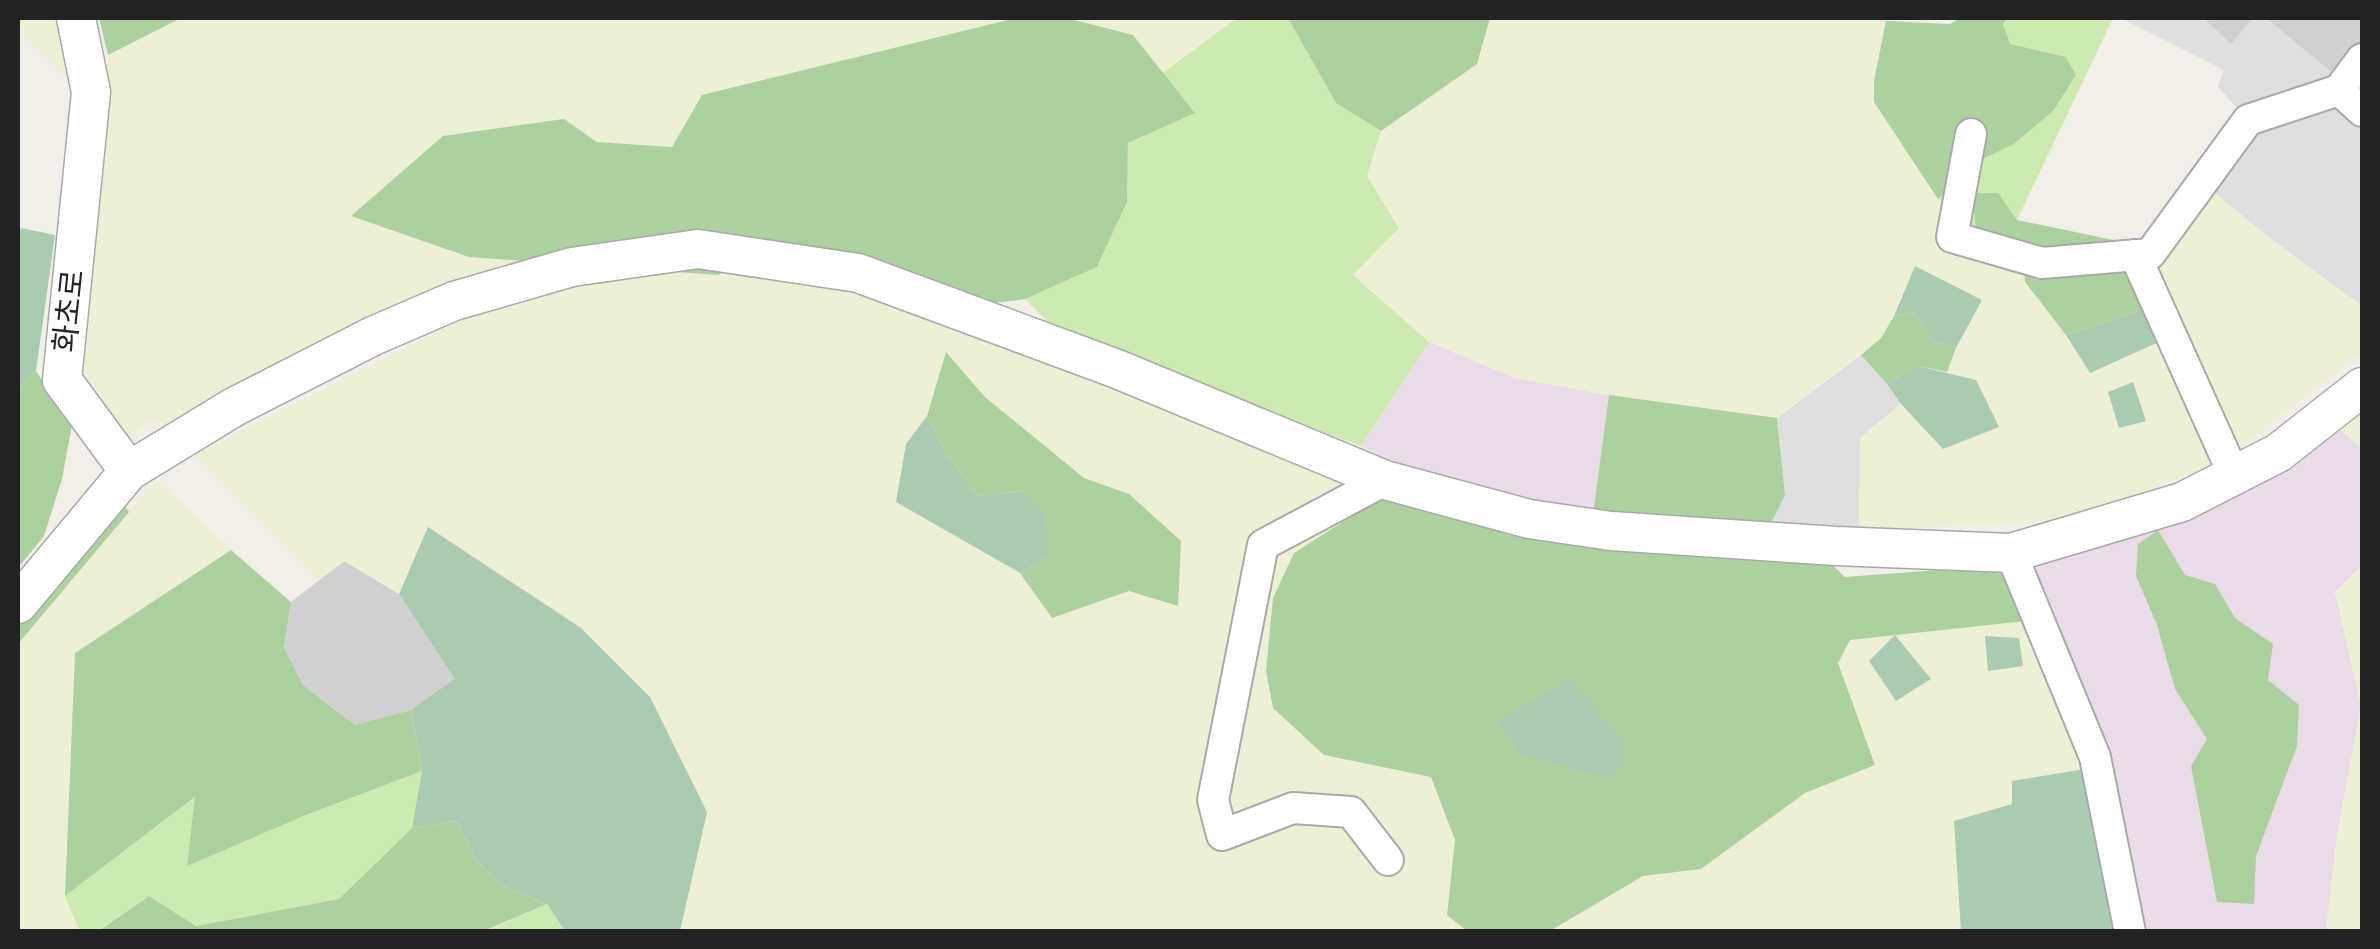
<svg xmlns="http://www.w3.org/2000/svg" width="2380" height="949" viewBox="0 0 2380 949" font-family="'Fira Sans Condensed','Noto Sans KR',sans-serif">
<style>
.residential{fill:#e0dfdf}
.industrial{fill:#ebdbe8}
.religious{fill:#d0d0d0}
.farmland{fill:#eef0d5;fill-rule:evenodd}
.grass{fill:#cdebb0}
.forest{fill:#add19e}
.cemetery{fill:#aacbaf}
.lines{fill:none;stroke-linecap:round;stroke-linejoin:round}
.minor-casing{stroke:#a9a9a9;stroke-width:34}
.tertiary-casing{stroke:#a9a9a9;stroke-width:41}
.minor{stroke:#fff;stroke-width:30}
.tertiary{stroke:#fff;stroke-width:38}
.labels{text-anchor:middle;stroke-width:8;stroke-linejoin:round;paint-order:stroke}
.street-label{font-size:30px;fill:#222;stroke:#fff}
</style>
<rect width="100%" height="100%" fill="#f2efe9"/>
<g class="residential">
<polygon points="2121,18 2203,18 2231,44 2253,18 2266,18 2330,71 2337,81 2362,47 2362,306 2267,236 2211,190 2245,117 2218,87 2224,70"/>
<polygon points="1861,355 1887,384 1901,404 1860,438 1859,530 1768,530 1785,495 1777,418"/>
</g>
<g class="industrial">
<polygon points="1429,342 1515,378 1609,395 1593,514 1437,481 1361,446"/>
<polygon points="2341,430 2362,449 2362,565 2335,592 2361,706 2337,835 2326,931 2139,931 2028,571 2182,517 2294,464"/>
</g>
<g class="religious">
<polygon points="2203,18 2253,18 2231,44"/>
<polygon points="2266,18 2362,18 2362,59 2337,82 2330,71"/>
<polygon points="344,561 399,594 456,680 411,710 355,725 303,685 284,649 291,602"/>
</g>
<g class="farmland">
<polygon points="18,18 58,18 69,79 18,31"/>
<polygon points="181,18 1016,18 702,95 672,147 597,142 564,119 469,257 522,261 168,425 149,420 128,442 81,366 108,55"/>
<polygon points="1067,18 1237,18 1163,73 1133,35"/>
<polygon points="1490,18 1888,18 1874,81 1874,102 1938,199 1976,228 2022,243 2025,282 2066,335 2090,372 2161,341 2215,464 2069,520 1859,530 1860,438 1901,404 1943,449 1976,380 1947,372 1981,300 1916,266 1881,338 1777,418 1609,395 1515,378 1429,342 1353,275 1399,228 1367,176 1381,131 1477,64"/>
<polygon points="2211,190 2267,236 2362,306 2362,353 2236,450 2149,263"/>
<path d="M641 270 824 283 938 310 1383 496 1294 554 1273 598 1266 671 1324 755 1431 777 1455 840 1447 914 1467 931H680L706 812 428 528 399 594 345 561 319 580 194 455 469 316ZM946 353 985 397 1084 478 1129 494 1177 606 1129 591 1052 617 1020 573 897 502 906 444 927 416Z"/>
<polygon points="2362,413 2362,449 2341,430"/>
<polygon points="156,479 231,550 75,653 65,896 80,931 18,931 18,644"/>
<polygon points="2362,565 2362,931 2326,931 2337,835 2361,706 2335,592"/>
<polygon points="2026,621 2084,769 2012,781 2012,804 1955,821 1961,931 1550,932 1643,876 1701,869 1805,793 1874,765 1838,663 1850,640"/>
</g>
<g class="grass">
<polygon points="1237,18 1288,18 1336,103 1381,131 1367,176 1399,228 1353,275 1429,342 1361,446 1058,332 1025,299 1097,267 1127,202 1128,143 1194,113 1163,73"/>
<polygon points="2007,18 2113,18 2017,220 1972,193 1976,228 1938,199 1983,159 2014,144 2054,110 2076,75 2066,57 2009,44 2002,23"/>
<polygon points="422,771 412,828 339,899 196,926 149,896 97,931 80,932 65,896 197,796 188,865 306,815"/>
<polygon points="547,904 565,931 484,932"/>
</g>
<g class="forest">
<polygon points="99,18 181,18 108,55"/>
<polygon points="1016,18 1067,18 1133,35 1195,113 1128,143 1127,202 1097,267 1025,299 909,314 842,259 786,243 718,275 469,257 351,216 443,136 564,119 597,142 672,147 702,95"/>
<polygon points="1288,18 1490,18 1477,64 1381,131 1336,103"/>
<polygon points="1960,18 2007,18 2003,24 2010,44 2066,57 2076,75 2054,110 2014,144 1983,159 1938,199 1874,102 1874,81 1886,21 1950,24"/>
<polygon points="1972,193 1998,193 2017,220 2142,246 2146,308 2066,335 2025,282 2022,243 1976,228"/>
<polygon points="1914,312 1932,341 1956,348 1947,372 1918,366 1887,384 1861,355 1881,338 1894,316"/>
<polygon points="946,352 985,397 1084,478 1129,494 1181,541 1178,606 1129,591 1052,618 1020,573 1049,557 1025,491 978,496 945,452 927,416"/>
<polygon points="36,371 72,425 62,479 44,536 18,568 18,389"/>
<polygon points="1609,395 1777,418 1785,495 1768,530 1593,514"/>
<polygon points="1383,496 1504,503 1507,535 1736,556 1828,561 1845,577 2005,565 2026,621 1850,640 1838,663 1875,765 1805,793 1701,869 1643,876 1550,931 1467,931 1447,915 1455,840 1431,777 1324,755 1273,708 1266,671 1273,598 1294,553"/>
<polygon points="121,500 129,512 18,644 18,620"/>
<polygon points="2158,530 2185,575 2215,584 2235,618 2273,644 2268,680 2299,705 2297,746 2256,856 2254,904 2217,902 2191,766 2207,739 2175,689 2157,625 2136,576 2138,544"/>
<polygon points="231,550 291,602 284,648 303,685 355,725 411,710 422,771 306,815 187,866 195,797 65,896 75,653"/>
<polygon points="456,821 477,861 499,884 547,904 484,931 97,932 149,896 196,926 339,899 412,828"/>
</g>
<g class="cemetery">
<polygon points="21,228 55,235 36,371 18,389 18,236"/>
<polygon points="1915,266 1982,300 1956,348 1932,341 1914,312 1894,316"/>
<polygon points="2146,308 2161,341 2090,373 2066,335"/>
<polygon points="1918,366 1976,380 1999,427 1943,449 1901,404 1887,384"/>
<polygon points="2133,382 2146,421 2119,428 2108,392"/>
<polygon points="927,416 945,452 978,496 1025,491 1045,516 1049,557 1020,573 896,502 906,444"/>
<polygon points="428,527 581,628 650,697 707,812 680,931 565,931 547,904 499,884 477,861 456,821 412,828 422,771 411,710 455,679 399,594"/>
<polygon points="1895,635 1931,679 1896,701 1869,661"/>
<polygon points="1985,636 2019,638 2023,666 1988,671"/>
<polygon points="1569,680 1624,737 1624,765 1609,779 1519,754 1497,720"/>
<polygon points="2084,769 2115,931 1961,931 1954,821 2012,804 2012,781"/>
</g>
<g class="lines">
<defs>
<g id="minor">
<polyline points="2362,59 2339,90 2362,111"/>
<polyline points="1971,134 1952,237 2042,263 2150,254 2248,120 2339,90"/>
<polyline points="2135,255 2234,475"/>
<polyline points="1385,480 1263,545 1213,800 1222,835 1293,808 1351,812 1388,860"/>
<polyline points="2011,553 2095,757 2130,932"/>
</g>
<g id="tertiary">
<polyline points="76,18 91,92 62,380 129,471"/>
<polyline points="18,604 129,471 234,407 373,336 454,301 572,267 698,249 858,273 1117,369 1385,480 1529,519 1611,531 1836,546 2011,553 2182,502 2278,453 2362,387"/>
</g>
</defs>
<use href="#minor" class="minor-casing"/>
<use href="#tertiary" class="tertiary-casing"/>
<use href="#minor" class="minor"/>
<use href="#tertiary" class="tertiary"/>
</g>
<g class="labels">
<g class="street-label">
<text transform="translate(69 311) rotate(-84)" y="10">화초로</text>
</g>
</g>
<rect width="2380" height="949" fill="none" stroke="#222222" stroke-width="40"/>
</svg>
